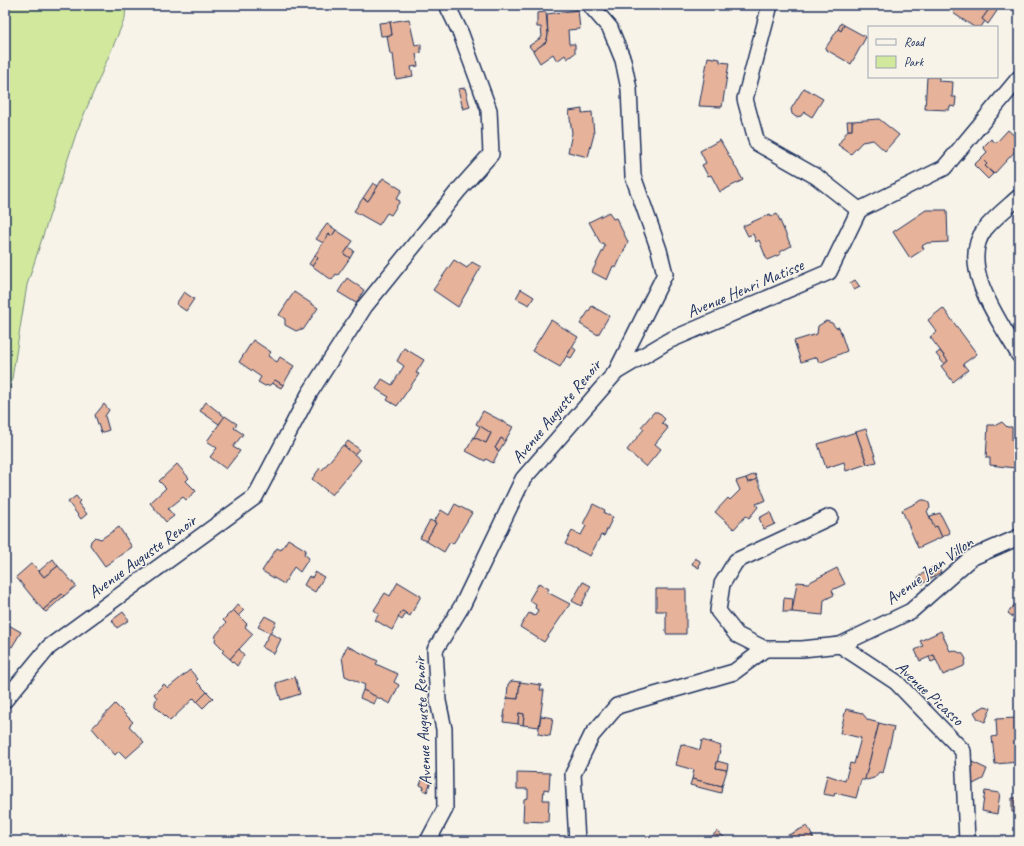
<svg xmlns="http://www.w3.org/2000/svg" width="1024" height="846" viewBox="0 0 1024 846" font-family="Caveat,sans-serif">
<style>
.green{fill:#d1e89d;stroke:#768c7e}
.building{fill:#e6b299;stroke:#1b2f5e}
.lines{fill:none;stroke-linecap:round;stroke-linejoin:round}
.minor-casing{stroke:#1b2f5e;stroke-width:18}
.minor{stroke:#f7f3e8;stroke-width:15}
.labels{text-anchor:middle;stroke-width:3;stroke-linejoin:round;paint-order:stroke}
.street-label{font-size:17px;fill:#1b2f5e;stroke:#f7f3e8}
</style>
<rect width="100%" height="100%" fill="#f7f3e8"/>
<filter id="ink" filterUnits="userSpaceOnUse"><feTurbulence type="fractalNoise" baseFrequency=".025" numOctaves="2"/><feDisplacementMap in="SourceGraphic" scale="8" xChannelSelector="R" yChannelSelector="G"/><feConvolveMatrix kernelMatrix="1 2 1 2 8 2 1 2 1" color-interpolation-filters="sRGB"/></filter>
<g filter="url(#ink)">
<polygon class="green" points="5,5 126,5 125,18 77,131 27,285 10,391 5,396"/>
<g class="building">
<polygon points="956,5 992,5 982,19 985,21 981,27 974,27 953,13 956,8 954,7"/>
<polygon points="992,5 999,8 988,24 982,19"/>
<polygon points="578,10 580,29 568,30 569,44 575,44 575,53 567,59 565,55 557,61 553,54 540,63 533,51 546,42 548,35 547,14"/>
<polygon points="546,12 548,35 546,42 533,51 529,46 542,37 541,27 537,27 537,13"/>
<polygon points="409,19 415,45 421,44 421,53 416,54 418,66 411,67 413,76 396,79 393,54 390,54 387,36 392,35 390,22"/>
<polygon points="390,22 392,35 381,36 379,23"/>
<polygon points="841,23 844,25 841,31 838,29"/>
<polygon points="844,25 866,37 851,64 825,49 838,29 841,31"/>
<polygon points="708,57 720,59 720,62 729,63 722,107 699,106"/>
<polygon points="927,77 939,77 939,81 953,82 952,97 956,97 955,107 950,106 949,110 925,109"/>
<polygon points="465,88 470,107 463,109 458,89"/>
<polygon points="804,88 823,99 812,117 804,112 801,116 796,117 792,114 791,109"/>
<polygon points="582,109 582,113 592,112 594,134 588,157 568,152 572,133 569,111"/>
<polygon points="879,119 899,135 885,151 873,140 862,142 851,154 838,145 848,130 852,130 852,121"/>
<polygon points="847,121 852,121 852,130 848,130"/>
<polygon points="1008,130 1019,140 1019,147 994,174 985,166 987,164 981,158 987,152 983,147 991,139 996,143"/>
<polygon points="720,140 743,180 720,192 711,175 708,176 702,165 706,163 700,151"/>
<polygon points="981,158 987,164 985,166 993,174 988,179 974,165"/>
<polygon points="383,178 402,190 396,199 400,201 391,215 387,213 379,225 354,211 363,198 368,201"/>
<polygon points="373,183 378,186 368,201 363,198"/>
<polygon points="926,210 947,210 948,242 927,243 922,246 924,249 910,258 893,232"/>
<polygon points="609,212 613,219 616,218 628,242 616,268 613,266 607,280 592,272 605,246 603,243 601,244 589,222"/>
<polygon points="770,214 771,217 777,214 791,246 780,252 781,254 767,260 759,240 756,242 753,234 748,236 743,226"/>
<polygon points="327,224 336,230 332,236 329,234 323,243 316,239"/>
<polygon points="336,230 353,241 344,254 350,258 338,275 336,274 332,280 312,266 318,258 315,255 329,234 332,236"/>
<polygon points="349,247 354,251 350,258 344,254"/>
<polygon points="315,255 318,258 312,266 309,264"/>
<polygon points="454,260 467,268 472,262 481,267 458,307 433,290"/>
<polygon points="347,278 364,290 356,303 338,292"/>
<polygon points="855,280 860,287 854,290 850,283"/>
<polygon points="521,289 534,297 529,305 516,298"/>
<polygon points="184,292 194,299 186,311 176,304"/>
<polygon points="294,292 318,308 303,330 301,329 296,331 285,325 285,319 279,315"/>
<polygon points="592,306 609,316 598,335 580,324"/>
<polygon points="943,308 977,354 963,364 968,370 953,382 941,366 948,361 930,337 937,332 928,320"/>
<polygon points="551,320 578,337 560,367 532,351"/>
<polygon points="826,321 832,323 836,328 839,327 847,351 819,363 817,357 801,362 794,341 817,334 818,326"/>
<polygon points="253,340 271,352 268,356 277,362 280,357 294,366 283,385 275,380 270,385 265,386 258,382 261,377 239,362"/>
<polygon points="572,347 576,350 571,358 567,356"/>
<polygon points="404,348 424,360 416,373 419,374 397,406 387,400 389,397 376,389 382,379 392,385 404,366 397,361"/>
<polygon points="940,351 948,361 944,364 936,354"/>
<polygon points="275,380 283,385 281,388 272,383"/>
<polygon points="206,402 225,417 219,424 200,411"/>
<polygon points="104,404 109,410 105,416 109,430 101,433 95,415"/>
<polygon points="483,411 513,427 505,441 501,438 495,448 499,451 493,463 486,459 485,461 466,451 474,437 486,443 491,433 476,424"/>
<polygon points="654,412 658,412 665,419 662,423 668,428 655,444 661,449 646,467 627,450 644,429 641,427"/>
<polygon points="225,416 237,424 234,428 243,434 233,447 240,451 226,469 210,457 217,448 207,441"/>
<polygon points="1002,422 1007,427 1012,427 1012,440 1015,440 1015,453 1019,459 1019,464 1015,468 990,465 990,458 986,458 988,425 996,425"/>
<polygon points="480,426 491,433 486,443 474,437"/>
<polygon points="866,429 877,462 867,464 856,432"/>
<polygon points="856,432 867,464 846,471 844,462 826,468 818,444"/>
<polygon points="501,438 505,441 499,451 495,448"/>
<polygon points="348,441 359,449 354,455 344,446"/>
<polygon points="343,445 361,460 332,495 312,479 320,468 322,470"/>
<polygon points="177,464 189,478 186,481 196,491 186,500 183,497 168,509 174,516 166,522 150,503 166,488 159,481"/>
<polygon points="755,474 757,479 748,483 746,478"/>
<polygon points="746,478 748,483 757,479 766,500 756,504 758,507 749,518 746,516 734,529 715,512 728,498 730,500 740,490 736,481"/>
<polygon points="76,496 80,501 78,503 87,514 81,519 68,502"/>
<polygon points="922,500 925,500 929,503 930,508 927,511 934,527 937,526 942,537 918,548 902,510"/>
<polygon points="455,504 472,513 453,544 450,542 444,552 426,541 436,523 434,522 441,510 449,515"/>
<polygon points="593,504 605,510 604,513 613,517 604,536 601,535 590,556 565,544 572,531 581,535 586,526 583,524"/>
<polygon points="770,512 775,524 764,529 759,518"/>
<polygon points="940,513 950,533 942,537 937,526 934,527 930,516"/>
<polygon points="430,520 436,523 426,541 420,538"/>
<polygon points="119,527 132,547 105,566 90,545 91,541 95,537 101,539"/>
<polygon points="288,539 306,550 304,554 309,558 300,572 294,567 284,584 262,571 277,548 281,550"/>
<polygon points="695,558 700,561 699,568 692,564"/>
<polygon points="53,559 58,566 44,577 39,571"/>
<polygon points="32,563 44,577 58,566 76,586 64,596 62,594 43,610 16,577"/>
<polygon points="936,565 941,572 922,584 918,577"/>
<polygon points="837,568 845,584 832,590 834,595 824,600 823,615 792,612 797,582 808,583"/>
<polygon points="315,572 324,577 315,592 304,585 309,576 312,578"/>
<polygon points="398,582 421,596 410,616 402,611 392,630 375,620 379,614 374,610 385,593 390,596"/>
<polygon points="583,582 591,586 581,606 572,601"/>
<polygon points="539,583 549,589 547,592 570,604 544,642 520,627 529,613 535,616 538,610 535,608 536,605 529,600"/>
<polygon points="656,589 686,589 686,634 666,634 666,611 656,611"/>
<polygon points="62,594 64,596 46,612 43,610"/>
<polygon points="784,598 793,599 792,612 783,612"/>
<polygon points="1019,599 1019,622 1008,613"/>
<polygon points="238,604 244,610 238,616 233,610"/>
<polygon points="233,610 247,624 245,627 253,634 230,659 222,652 224,650 215,641 216,635 226,623 223,620"/>
<polygon points="402,611 406,613 402,620 398,617"/>
<polygon points="123,612 129,620 117,628 112,620"/>
<polygon points="265,616 276,622 270,633 258,627"/>
<polygon points="5,623 21,632 12,647 9,646 5,653"/>
<polygon points="941,631 950,651 953,650 963,654 966,659 964,666 943,675 934,655 920,661 915,650 923,646 920,641"/>
<polygon points="270,633 281,639 274,654 262,647"/>
<polygon points="347,646 378,661 376,664 398,674 394,682 399,685 390,704 363,690 365,685 345,676 342,657"/>
<polygon points="239,649 244,655 237,666 230,659"/>
<polygon points="934,655 936,660 931,662 929,657"/>
<polygon points="190,670 198,679 196,681 207,692 197,702 194,698 170,721 155,706 155,702 157,698 154,694 164,684 168,688"/>
<polygon points="295,677 300,694 281,700 276,683"/>
<polygon points="512,681 520,682 518,699 507,698 508,684"/>
<polygon points="520,682 541,685 540,690 544,690 539,727 523,725 524,714 519,713 518,724 503,722 507,698 518,699"/>
<polygon points="363,690 377,697 374,704 360,698"/>
<polygon points="207,692 213,698 203,708 197,702"/>
<polygon points="115,704 133,722 129,726 144,742 126,758 119,751 115,755 92,728"/>
<polygon points="985,706 991,708 985,722 978,719 974,712"/>
<polygon points="846,709 862,713 868,720 879,723 865,780 861,780 856,798 835,793 834,796 823,794 827,775 845,781 850,763 854,764 861,738 840,733"/>
<polygon points="519,713 524,714 523,725 518,724"/>
<polygon points="541,716 553,718 550,736 538,734"/>
<polygon points="1016,718 1019,718 1019,749 1017,728 1016,729"/>
<polygon points="1016,718 1019,762 995,764 992,737 997,736 996,719"/>
<polygon points="879,723 894,727 883,773 879,772 874,778 867,780 865,779"/>
<polygon points="702,740 721,746 716,768 727,770 722,786 692,779 694,770 676,765 681,744 700,750"/>
<polygon points="717,761 728,764 727,770 716,768"/>
<polygon points="970,761 987,769 983,779 971,785"/>
<polygon points="517,772 550,773 549,790 544,789 543,800 549,800 548,822 523,821 524,799 528,798 528,789 517,789"/>
<polygon points="423,777 431,781 427,792 423,790 424,787 420,785"/>
<polygon points="692,779 722,786 721,793 690,785"/>
<polygon points="985,791 1000,793 997,814 982,811"/>
<polygon points="1012,798 1019,798 1019,841 1015,841 1016,812 1012,812"/>
<polygon points="807,826 815,841 761,841 773,836 779,840 785,839 784,837"/>
<polygon points="717,831 725,838 722,841 708,841"/>
</g>
<g class="lines">
<defs>
<g id="minor">
<polyline points="770,5 745,99 757,143 817,177 859,210"/>
<path d="M1019 197C1008 207 995 217 985 229 957 265 1000 321 1019 355"/>
<polyline points="859,210 944,168 1019,78"/>
<polyline points="616,372 668,341 829,272 859,210"/>
<polyline points="830,517 736,561 722,584 718,611 737,635 765,649 802,649 840,645 896,682 963,751 967,841"/>
<polyline points="840,645 911,611 971,558 1019,537"/>
<polyline points="5,700 49,647 255,497 309,394 365,306 458,191 491,154 489,110 461,34 447,5"/>
<polyline points="428,841 445,809 444,729 438,701 435,650 463,604 523,479 616,372 665,274 659,250 633,176 629,89 623,60 610,28 590,5"/>
<polyline points="577,841 573,774 592,735 617,706 734,672 765,649"/>
</g>
</defs>
<use href="#minor" class="minor-casing"/>
<use href="#minor" class="minor"/>
</g>
</g>
<g class="labels">
<g class="street-label">
<text transform="translate(745 288) rotate(-23)" y="6">Avenue Henri Matisse</text>
<text transform="translate(556 411) rotate(-50)" y="6">Avenue Auguste Renoir</text>
<text transform="translate(142 556) rotate(-36)" y="6">Avenue Auguste Renoir</text>
<text transform="translate(929 570) rotate(-36)" y="6">Avenue Jean Villon</text>
<text transform="translate(930 693) rotate(43)" y="6">Avenue Picasso</text>
<text transform="translate(422 721) rotate(-93)" y="6">Avenue Auguste Renoir</text>
</g>
</g>
<rect width="1024" height="846" fill="none" stroke="#f7f3e8" stroke-width="20"/>
<rect x="10" y="10" width="1004" height="826" fill="none" stroke="#1b2f5e" stroke-width="1.5" filter="url(#ink)"/>
<rect x="868" y="26" width="130" height="52" fill="#f7f3e8" stroke="#9fa5b1"/>
<rect x="876" y="39" width="20" height="6" fill="#f7f3e8" stroke="#9fa5b1"/>
<text x="904" y="46" font-size="12" fill="#1b2f5e">Road</text>
<rect x="876" y="56" width="20" height="12" fill="#d1e89d" stroke="#9fa5b1"/>
<text x="904" y="66" font-size="12" fill="#1b2f5e">Park</text>
</svg>
